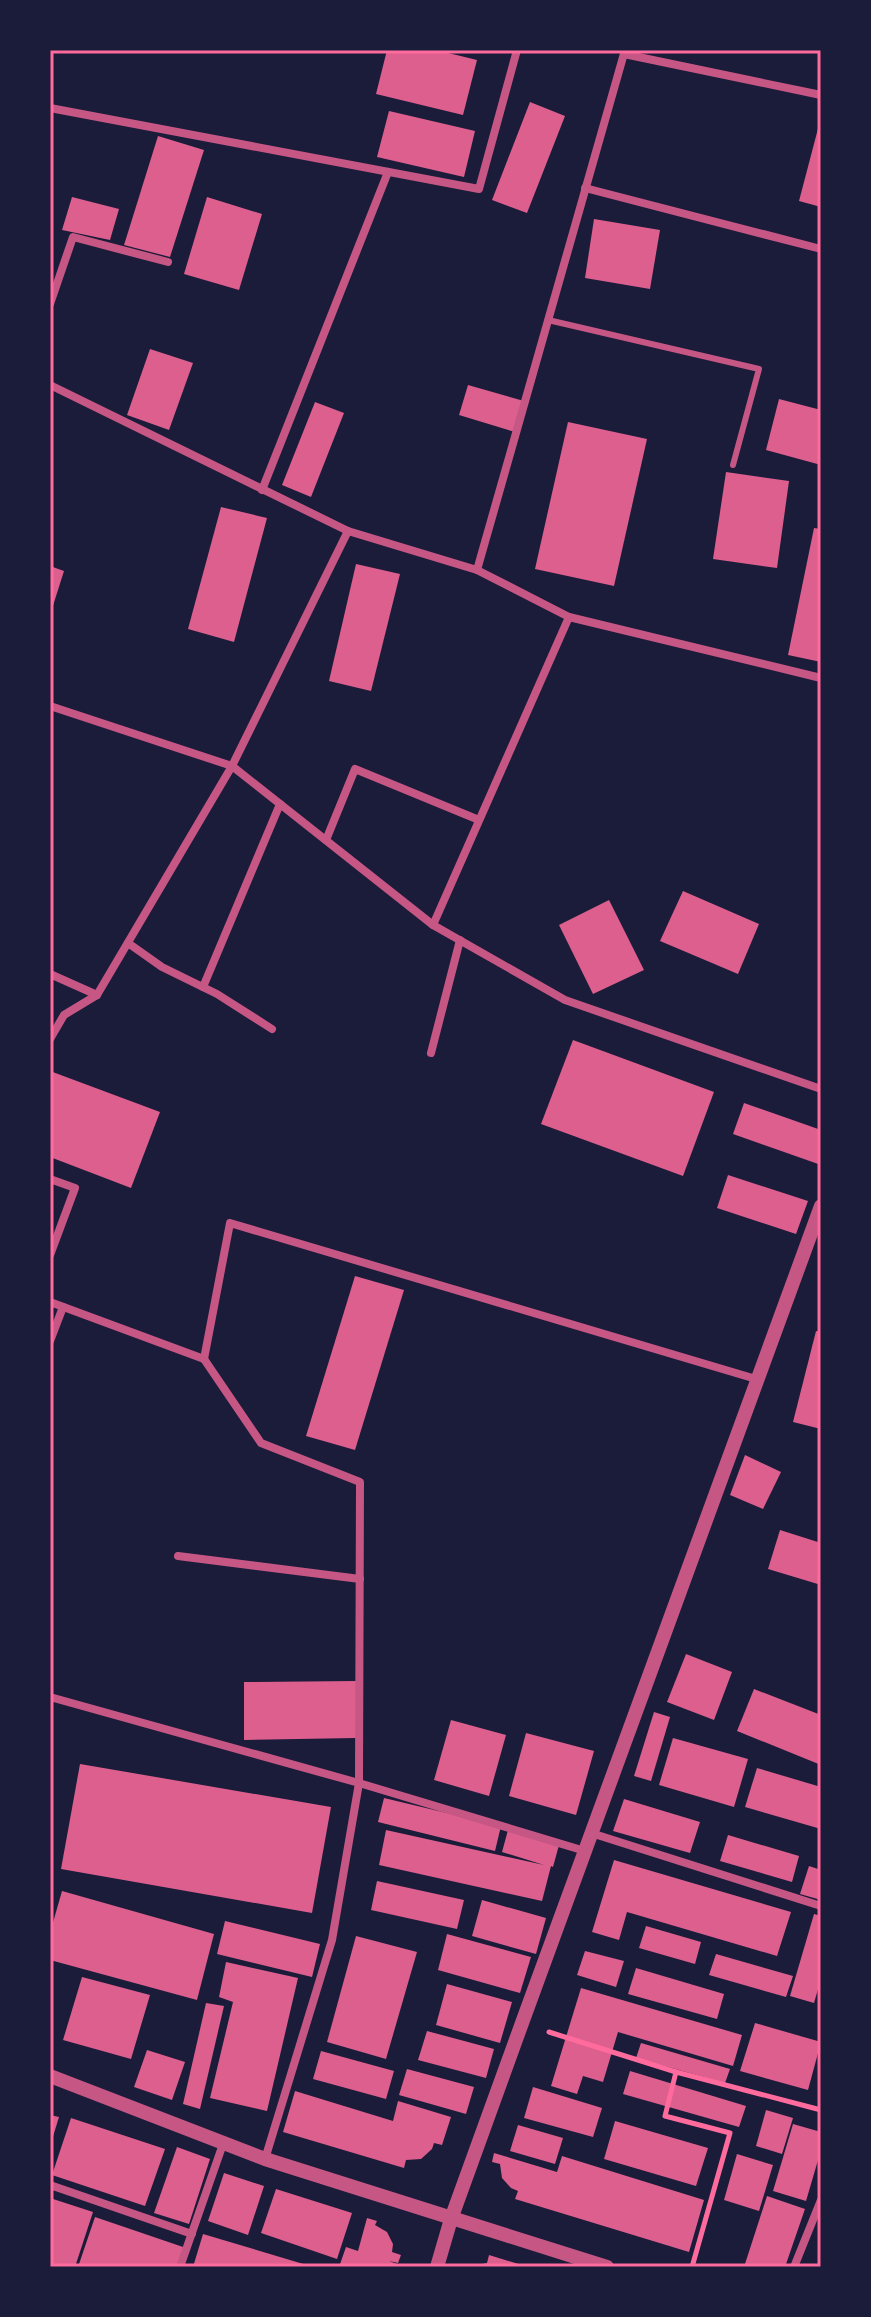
<svg xmlns="http://www.w3.org/2000/svg" width="871" height="2317" viewBox="0 0 871 2317" font-family="'Open Sans',sans-serif">
<style>
.building{fill:#dd5f8e}
.lines{fill:none;stroke-linecap:round;stroke-linejoin:round}
.path{stroke:#ff6b9d;stroke-width:5}
.service{stroke:#c65784;stroke-width:6}
.minor{stroke:#c65784;stroke-width:8}
.tertiary{stroke:#c65784;stroke-width:14}
.neatline{fill:none;stroke:#ff6b9d;stroke-width:3}
</style>
<rect width="100%" height="100%" fill="#1b1b3a"/>
<g class="building">
<polygon points="387,50 436,50 477,60 463,115 376,94"/>
<polygon points="530,102 565,116 527,213 492,200"/>
<polygon points="389,111 475,131 464,177 377,157"/>
<polygon points="820,121 821,121 821,207 799,201"/>
<polygon points="158,136 204,150 170,257 124,245"/>
<polygon points="72,197 119,209 110,240 62,230"/>
<polygon points="207,197 262,214 239,290 184,274"/>
<polygon points="594,219 660,230 650,289 585,278"/>
<polygon points="150,349 193,363 169,430 127,415"/>
<polygon points="468,385 524,401 515,432 459,415"/>
<polygon points="779,399 821,410 821,465 766,450"/>
<polygon points="315,402 344,413 311,497 282,485"/>
<polygon points="568,422 647,439 614,586 535,569"/>
<polygon points="726,472 789,481 777,568 713,559"/>
<polygon points="221,507 267,518 234,642 188,629"/>
<polygon points="814,528 821,529 821,662 788,655"/>
<polygon points="356,564 400,574 371,691 329,681"/>
<polygon points="50,566 64,571 51,612 50,612"/>
<polygon points="683,891 759,924 738,974 660,941"/>
<polygon points="609,900 644,970 593,994 559,925"/>
<polygon points="573,1040 714,1092 683,1176 541,1124"/>
<polygon points="50,1071 160,1112 131,1188 50,1157"/>
<polygon points="744,1103 821,1130 821,1165 733,1134"/>
<polygon points="728,1175 808,1201 796,1234 717,1208"/>
<polygon points="355,1276 404,1290 355,1450 306,1436"/>
<polygon points="816,1331 821,1332 821,1429 793,1422"/>
<polygon points="745,1455 781,1472 763,1509 730,1495"/>
<polygon points="780,1530 821,1543 821,1585 768,1569"/>
<polygon points="686,1654 732,1672 714,1720 667,1702"/>
<polygon points="356,1681 356,1738 244,1740 244,1682"/>
<polygon points="754,1689 821,1715 821,1765 737,1731"/>
<polygon points="654,1712 670,1717 651,1781 634,1776"/>
<polygon points="451,1720 506,1735 489,1796 434,1780"/>
<polygon points="526,1733 594,1751 576,1815 509,1796"/>
<polygon points="673,1738 748,1759 734,1807 659,1785"/>
<polygon points="80,1764 331,1807 312,1913 61,1869"/>
<polygon points="757,1768 821,1787 821,1829 745,1807"/>
<polygon points="384,1798 501,1826 495,1851 378,1822"/>
<polygon points="624,1799 700,1822 690,1853 613,1831"/>
<polygon points="386,1830 544,1865 502,1852 508,1830 559,1845 553,1867 551,1866 542,1901 379,1865"/>
<polygon points="728,1835 799,1856 792,1882 720,1861"/>
<polygon points="614,1860 791,1912 777,1956 627,1912 619,1940 592,1932"/>
<polygon points="809,1866 821,1870 821,1900 800,1894"/>
<polygon points="377,1881 464,1900 457,1929 371,1910"/>
<polygon points="62,1891 214,1934 197,2000 50,1960 50,1933"/>
<polygon points="482,1900 546,1918 536,1954 472,1936"/>
<polygon points="814,1914 821,1916 821,1979 814,2003 790,1996"/>
<polygon points="225,1921 320,1944 312,1977 217,1954"/>
<polygon points="646,1926 701,1942 695,1964 639,1948"/>
<polygon points="447,1934 531,1957 520,1993 438,1970"/>
<polygon points="356,1936 417,1952 386,2059 327,2042"/>
<polygon points="585,1951 624,1961 616,1987 577,1975"/>
<polygon points="716,1954 793,1976 786,1997 709,1975"/>
<polygon points="226,1962 298,1978 267,2111 210,2098 233,2002 219,1997"/>
<polygon points="636,1968 724,1994 717,2019 628,1994"/>
<polygon points="82,1977 150,1995 131,2059 63,2040"/>
<polygon points="447,1984 512,2002 500,2043 436,2025"/>
<polygon points="581,1988 742,2035 733,2066 618,2032 603,2082 583,2076 577,2094 551,2086"/>
<polygon points="206,2003 224,2006 200,2109 183,2104"/>
<polygon points="755,2023 821,2042 808,2090 740,2071"/>
<polygon points="427,2031 494,2049 486,2078 418,2060"/>
<polygon points="641,2043 730,2069 725,2083 636,2058"/>
<polygon points="147,2050 185,2062 172,2100 134,2087"/>
<polygon points="321,2051 394,2071 386,2099 313,2079"/>
<polygon points="407,2069 474,2087 466,2114 399,2095"/>
<polygon points="630,2071 746,2106 739,2127 623,2094"/>
<polygon points="533,2087 602,2108 593,2137 524,2118"/>
<polygon points="295,2091 393,2121 398,2101 451,2117 442,2145 434,2143 432,2149 421,2159 406,2160 404,2168 283,2132"/>
<polygon points="766,2110 793,2118 782,2154 756,2146"/>
<polygon points="50,2115 59,2117 51,2143 50,2143"/>
<polygon points="71,2118 165,2149 145,2206 52,2175"/>
<polygon points="615,2121 708,2148 696,2186 604,2159"/>
<polygon points="793,2124 821,2132 821,2150 806,2201 773,2191"/>
<polygon points="518,2125 563,2138 555,2164 510,2151"/>
<polygon points="177,2147 210,2159 189,2224 154,2213"/>
<polygon points="494,2153 557,2172 562,2156 704,2200 689,2252 515,2199 518,2191 511,2188 502,2178 500,2164 492,2162"/>
<polygon points="737,2154 773,2165 759,2211 724,2200"/>
<polygon points="224,2173 264,2186 248,2235 208,2221"/>
<polygon points="276,2189 352,2213 337,2259 261,2233"/>
<polygon points="767,2196 805,2209 785,2267 744,2267"/>
<polygon points="50,2198 93,2212 75,2267 50,2267"/>
<polygon points="95,2217 186,2248 179,2267 78,2267"/>
<polygon points="367,2218 377,2221 375,2225 387,2232 393,2244 392,2252 401,2255 398,2263 389,2261 405,2267 339,2267 346,2247 358,2251"/>
<polygon points="203,2234 310,2266 309,2267 193,2267"/>
<polygon points="489,2255 525,2266 525,2267 468,2267 487,2263"/>
</g>
<g class="lines">
<g class="path">
<polyline points="549,2032 676,2072 821,2110"/>
<polyline points="676,2072 665,2116 730,2133 692,2267"/>
</g>
<polyline class="service" points="548,320 759,369 733,465"/>
<g class="minor">
<polyline points="624,54 821,95"/>
<polyline points="50,108 479,189 517,50"/>
<polyline points="585,188 821,249"/>
<polyline points="50,304 73,237 168,262"/>
<polyline points="50,385 348,531 477,570 569,617 821,678"/>
<polyline points="262,490 388,172"/>
<polyline points="477,570 625,50"/>
<polyline points="50,706 232,766 433,925 565,1000 821,1089"/>
<polyline points="326,840 355,769 479,820"/>
<polyline points="433,925 569,617"/>
<polyline points="128,943 162,967 217,994 272,1029"/>
<polyline points="50,974 97,995"/>
<polyline points="203,987 280,804"/>
<polyline points="50,1039 64,1015 97,995 232,766 348,531"/>
<polyline points="431,1053 460,940"/>
<polyline points="50,1179 75,1188 50,1255"/>
<polyline points="50,1302 204,1359"/>
<polyline points="50,1341 63,1307"/>
<polyline points="204,1359 261,1443 360,1482 359,1783 332,1940 265,2159"/>
<polyline points="204,1359 230,1223 756,1379"/>
<polyline points="178,1556 360,1579"/>
<polyline points="50,1697 359,1783 585,1851"/>
<polyline points="591,1833 821,1906"/>
<polyline points="50,2185 192,2234"/>
<polyline points="180,2267 223,2144"/>
<polyline points="794,2267 821,2200"/>
</g>
<g class="tertiary">
<polyline points="50,2076 265,2159 607,2267"/>
<polyline points="437,2267 451,2219 522,2023 821,1206"/>
</g>
</g>
<rect width="871" height="2317" fill="none" stroke="#1b1b3a" stroke-width="104"/>
<rect x="52" y="52" width="767" height="2213" class="neatline"/>
</svg>
